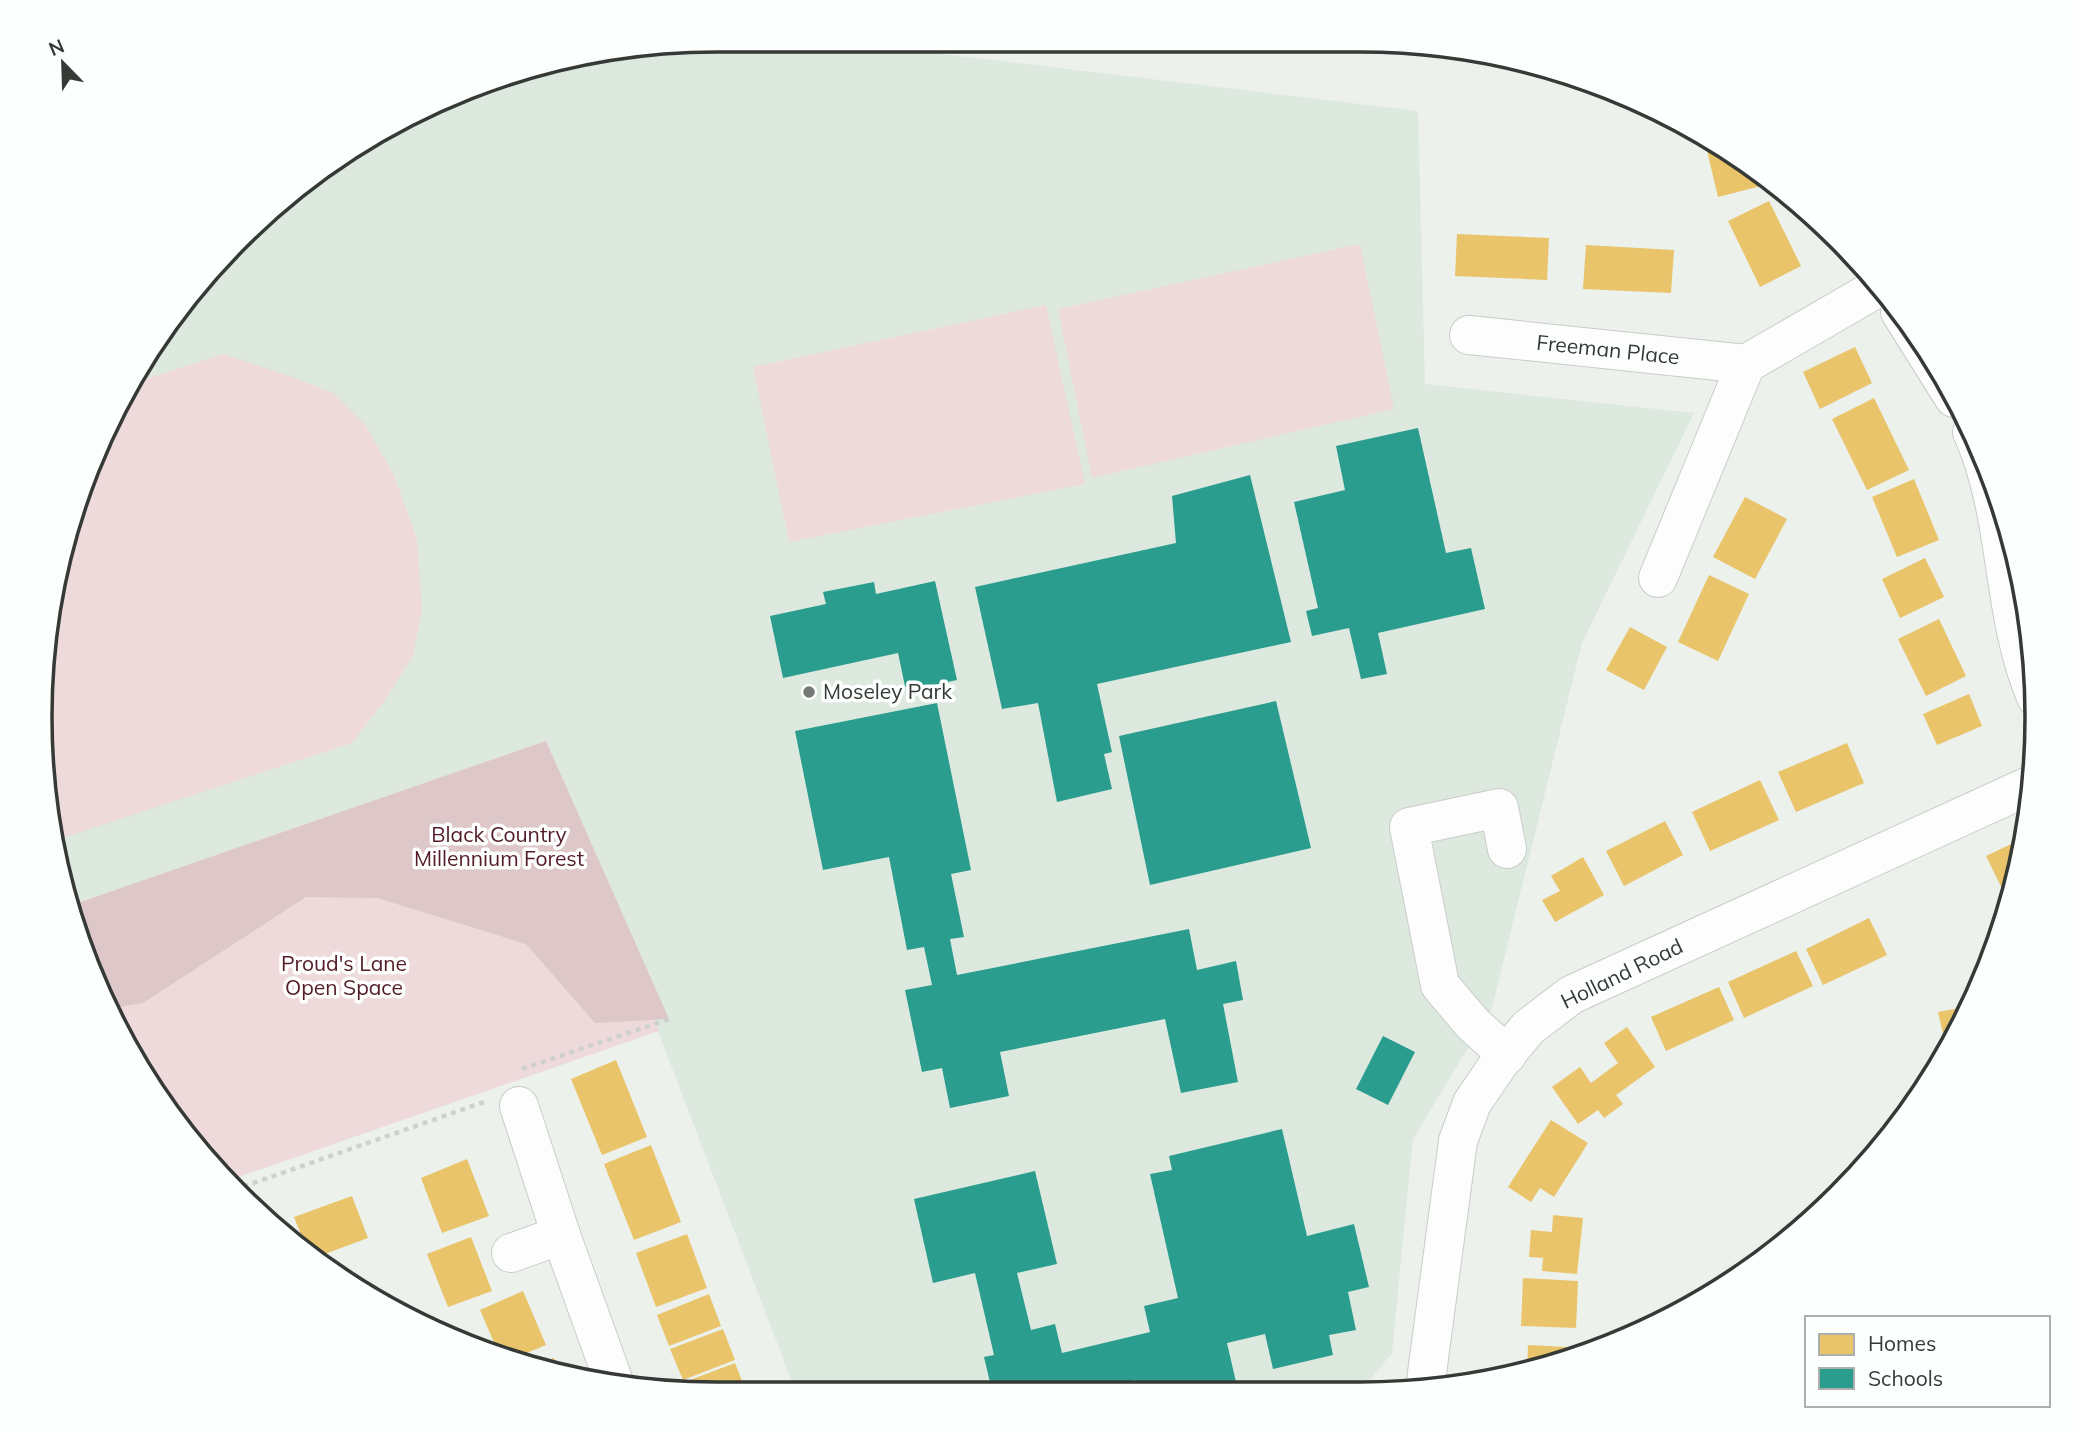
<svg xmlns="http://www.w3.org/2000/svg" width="2078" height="1435" viewBox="0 0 2078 1435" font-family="Mulish,sans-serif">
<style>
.built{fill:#dde9de}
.green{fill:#eedada}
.forest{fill:#dec7c8}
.homes{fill:#e9c46a}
.schools{fill:#2a9d8f}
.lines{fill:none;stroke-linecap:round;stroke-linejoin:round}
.minor-casing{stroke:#c9cdc9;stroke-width:40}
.path{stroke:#cfd1d0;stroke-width:4.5;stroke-dasharray:5 5;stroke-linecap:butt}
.minor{stroke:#fcfdfc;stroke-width:38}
.poi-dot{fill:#757a76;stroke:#fcfffd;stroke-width:2.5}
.labels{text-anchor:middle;stroke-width:7;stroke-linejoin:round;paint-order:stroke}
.street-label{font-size:21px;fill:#353a36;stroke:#fcfffd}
.poi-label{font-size:21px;fill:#353a36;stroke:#fcfffd;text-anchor:start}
.park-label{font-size:21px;fill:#541b28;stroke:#fcfffd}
.rim{fill:none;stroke:#353a36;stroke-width:3.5}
</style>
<rect width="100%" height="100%" fill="#ecf1ec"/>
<polygon class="built" points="717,40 827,40 1418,111 1425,384 1694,413 1582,643 1492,1008 1413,1139 1392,1353 1358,1395 797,1395 547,741 72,905 53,849 46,630 92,458 208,271 342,154 542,63"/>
<g class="green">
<polygon points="1360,244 1394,409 1092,478 1058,309"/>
<polygon points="1046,305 1085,484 789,542 753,367"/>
<polygon points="223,354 290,376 333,393 364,423 394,475 417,539 422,609 413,656 383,703 352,743 53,841 46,629 92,458 140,381"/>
<polygon points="546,741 659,1031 227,1181 110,1017 72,905"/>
</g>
<polygon class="forest" points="546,741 669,1019 595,1023 526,944 377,898 306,897 143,1003 108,1009 72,905"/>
<g class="homes">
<polygon points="1334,40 1350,40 1348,53 1332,50"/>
<polygon points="1705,142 1738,166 1765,185 1718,197"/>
<polygon points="1769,201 1801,266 1760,287 1728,221"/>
<polygon points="1457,234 1549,238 1547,280 1455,276"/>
<polygon points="1586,245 1674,250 1671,293 1583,289"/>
<polygon points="1855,347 1872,383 1820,409 1803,372"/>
<polygon points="1874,398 1909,470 1867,490 1832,419"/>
<polygon points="1914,479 1939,540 1897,557 1872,497"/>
<polygon points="1745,497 1787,519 1755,579 1713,557"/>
<polygon points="1925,558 1944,597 1900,618 1882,579"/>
<polygon points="1709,575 1749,594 1718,661 1678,642"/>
<polygon points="1939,619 1966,676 1926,696 1898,639"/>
<polygon points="1630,627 1667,647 1644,690 1606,670"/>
<polygon points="1969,694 1982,726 1937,745 1923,714"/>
<polygon points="1847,743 1864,783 1796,812 1778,772"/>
<polygon points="1760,780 1779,820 1710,851 1692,812"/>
<polygon points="1665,821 1683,855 1624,886 1606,851"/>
<polygon points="2026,837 2025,850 2009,903 1986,856"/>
<polygon points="1583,857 1604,895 1555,922 1542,900 1560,891 1551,876"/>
<polygon points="1869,918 1887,955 1823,985 1806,949"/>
<polygon points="1796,951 1813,986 1744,1018 1728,982"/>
<polygon points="1719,987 1734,1020 1666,1051 1651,1017"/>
<polygon points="1971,1006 1947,1051 1938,1012"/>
<polygon points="1627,1027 1655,1067 1616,1095 1623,1104 1604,1118 1598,1110 1578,1124 1552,1087 1580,1067 1591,1083 1618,1063 1604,1043"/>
<polygon points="616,1060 647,1137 602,1155 571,1079"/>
<polygon points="1926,1089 1923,1094 1913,1107 1910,1092"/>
<polygon points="1551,1120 1588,1143 1554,1197 1540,1188 1531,1202 1508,1187"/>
<polygon points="651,1145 681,1222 634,1240 604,1164"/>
<polygon points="467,1159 489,1216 442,1233 421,1178"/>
<polygon points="352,1196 368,1238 314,1258 308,1253 294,1217"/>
<polygon points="1553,1215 1583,1218 1577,1274 1542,1271 1543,1258 1529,1257 1531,1230 1552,1232"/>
<polygon points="284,1220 292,1240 273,1224"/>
<polygon points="687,1234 707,1288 656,1307 636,1253"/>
<polygon points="471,1237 492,1291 448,1307 427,1254"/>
<polygon points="1523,1278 1578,1281 1576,1328 1521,1326"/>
<polygon points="523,1291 546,1345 512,1359 500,1356 480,1310"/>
<polygon points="709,1294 721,1326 669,1346 657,1315"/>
<polygon points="723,1329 735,1360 683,1380 670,1349"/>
<polygon points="1528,1345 1586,1348 1586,1350 1527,1370"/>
<polygon points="554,1358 561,1374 534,1366"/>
<polygon points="735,1363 747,1394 717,1395 686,1392 682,1383"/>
</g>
<g class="schools">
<polygon points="1418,428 1446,553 1471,548 1485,609 1378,633 1387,674 1361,679 1349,628 1312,636 1306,611 1318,608 1294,502 1345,490 1336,446"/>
<polygon points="1250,475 1291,642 1097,684 1112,752 1104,754 1112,789 1057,802 1038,703 1002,709 975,587 1176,543 1172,496"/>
<polygon points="935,581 957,680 906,691 898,653 783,678 770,616 826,604 823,592 874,582 876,594"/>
<polygon points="1276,701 1311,848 1150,885 1119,736"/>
<polygon points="937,703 971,870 951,874 964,937 950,939 957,975 1189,929 1197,970 1236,961 1243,1000 1223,1004 1238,1082 1181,1093 1165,1019 1000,1052 1009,1096 950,1108 942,1068 922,1072 905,990 932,985 924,947 907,950 889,857 823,870 795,731"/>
<polygon points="1383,1036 1415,1052 1388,1105 1356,1089"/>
<polygon points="1282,1129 1307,1236 1354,1224 1369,1287 1348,1292 1356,1330 1329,1335 1333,1355 1273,1369 1265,1334 1227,1343 1239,1395 1177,1395 1176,1389 1151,1395 1138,1395 1135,1380 1071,1395 993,1395 984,1357 994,1355 975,1273 933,1283 914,1199 1035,1171 1057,1264 1017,1273 1031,1330 1055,1324 1062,1353 1150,1332 1144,1306 1178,1298 1150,1174 1172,1170 1169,1156"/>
</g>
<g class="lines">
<defs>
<g id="minor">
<polyline points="1900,312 1954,398"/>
<polyline points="1469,335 1746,364"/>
<path d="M1972 432C2010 516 2000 612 2036 697"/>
<polyline points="1658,578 1746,364 1879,287"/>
<polyline points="1507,1055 1472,1023 1440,985 1409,827 1499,808 1507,849"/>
<polyline points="519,1106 561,1235 615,1385"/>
<polyline points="511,1253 561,1235"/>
<polyline points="1425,1388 1458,1141 1472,1103 1500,1062 1528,1028 1571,995 2031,785"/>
</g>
</defs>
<use href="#minor" class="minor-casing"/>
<g class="path">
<polyline points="522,1069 669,1019"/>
<polyline points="234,1190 484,1102"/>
</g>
<use href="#minor" class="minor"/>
</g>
<circle class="poi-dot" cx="809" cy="692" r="7"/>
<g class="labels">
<g class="street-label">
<text transform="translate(1608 350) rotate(6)" y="7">Freeman Place</text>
<text transform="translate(1622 974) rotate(-26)" y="7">Holland Road</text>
</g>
<g class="poi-label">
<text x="823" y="699">Moseley Park</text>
</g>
<g class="park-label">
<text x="499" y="842">Black Country<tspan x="499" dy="24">Millennium Forest</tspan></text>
<text x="344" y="971">Proud's Lane<tspan x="344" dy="24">Open Space</tspan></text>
</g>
</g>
<path d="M0 0H2078V1435H0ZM717 52H1360A665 665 0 0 1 2025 717V717A665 665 0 0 1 1360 1382H717A665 665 0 0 1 52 717V717A665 665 0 0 1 717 52Z" fill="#fcfffd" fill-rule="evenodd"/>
<path class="rim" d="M717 52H1360A665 665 0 0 1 2025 717V717A665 665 0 0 1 1360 1382H717A665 665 0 0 1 52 717V717A665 665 0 0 1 717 52Z"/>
<rect x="1805" y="1316" width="245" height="91" fill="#fcfffd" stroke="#acb0ad" stroke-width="2"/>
<rect x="1819" y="1334" width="35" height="21" fill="#e9c46a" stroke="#acb0ad" stroke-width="2"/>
<text x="1868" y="1351" font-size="21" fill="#353a36">Homes</text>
<rect x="1819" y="1368" width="35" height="21" fill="#2a9d8f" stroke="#acb0ad" stroke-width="2"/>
<text x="1868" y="1386" font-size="21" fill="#353a36">Schools</text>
<g transform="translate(63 63) rotate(337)" stroke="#fcfffd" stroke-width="5" paint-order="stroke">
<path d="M0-5L12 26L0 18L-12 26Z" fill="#353a36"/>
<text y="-10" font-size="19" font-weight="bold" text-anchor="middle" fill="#353a36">N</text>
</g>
</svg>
